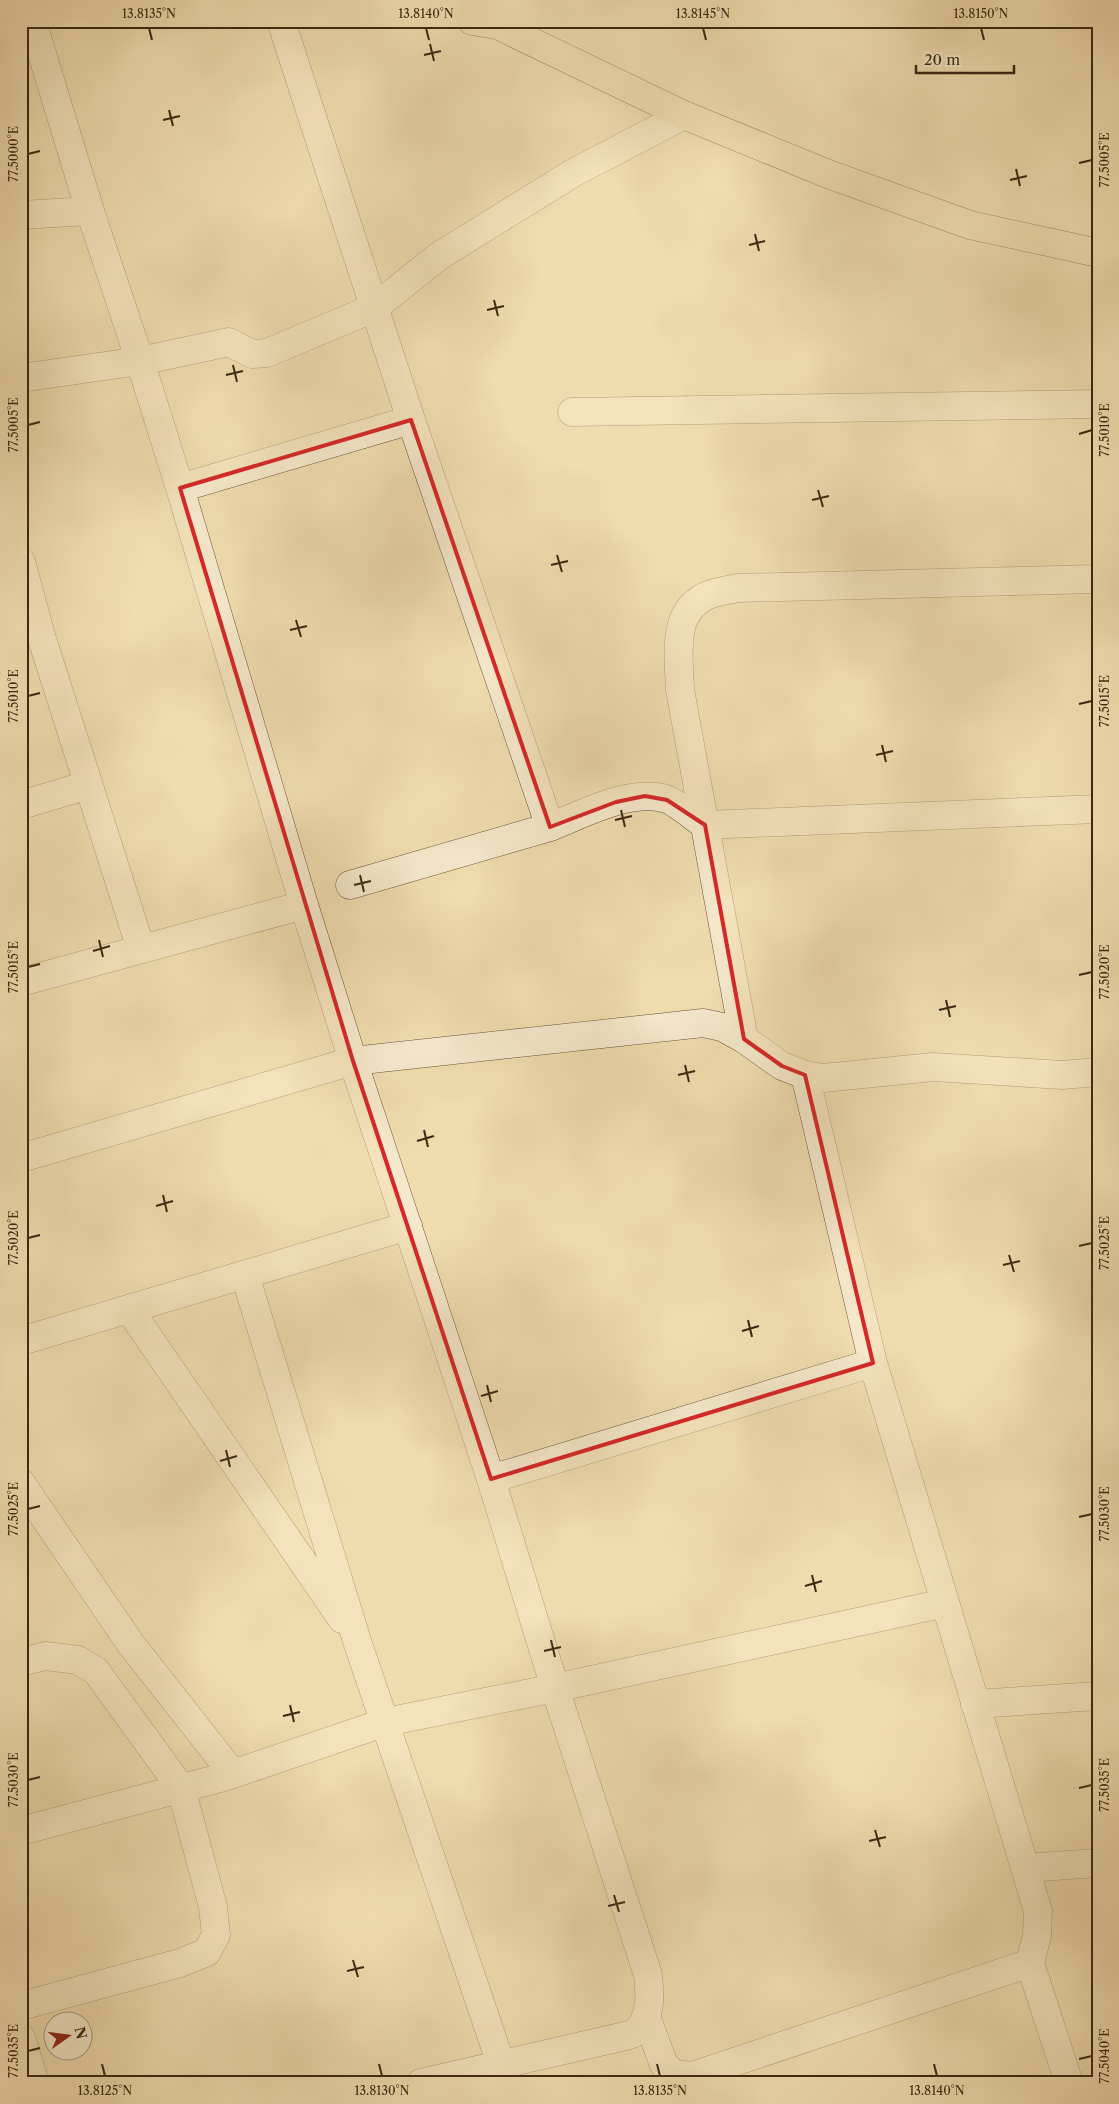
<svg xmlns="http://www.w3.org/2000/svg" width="1119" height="2104" viewBox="0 0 1119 2104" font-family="'Libre Caslon Text',serif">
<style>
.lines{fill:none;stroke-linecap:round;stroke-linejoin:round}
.minor-casing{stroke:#685539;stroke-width:29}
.major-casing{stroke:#3b2812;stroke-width:29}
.minor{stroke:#f5e8cb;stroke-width:28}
.major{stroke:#f0dcaf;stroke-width:28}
.marked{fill:none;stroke:#d62828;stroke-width:4;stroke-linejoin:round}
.ticks{fill:none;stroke:#3b2812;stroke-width:2}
.neatline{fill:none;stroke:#3b2812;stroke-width:2}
.ticks-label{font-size:12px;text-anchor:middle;fill:#3b2812}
</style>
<rect width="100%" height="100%" fill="#f0dcaf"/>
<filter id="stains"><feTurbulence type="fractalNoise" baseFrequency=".004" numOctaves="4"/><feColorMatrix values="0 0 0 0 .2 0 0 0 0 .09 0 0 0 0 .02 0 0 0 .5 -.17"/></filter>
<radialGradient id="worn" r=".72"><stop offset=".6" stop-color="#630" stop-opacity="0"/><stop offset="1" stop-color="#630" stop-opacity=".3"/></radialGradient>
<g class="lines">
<defs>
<g id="minor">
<path d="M32 21 90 211 140 361 180 488 304 905 353 1061 491 1479 555 1688 648 1975C650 1993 652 2018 636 2032 634 2034 628 2035 625 2036L421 2083"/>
<polyline points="281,21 411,420 550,827 350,885"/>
<polyline points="21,215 90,211"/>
<polyline points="21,378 140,361 229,342 252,354 267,353 374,308 439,256 573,173 684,115"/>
<polyline points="572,412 1098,404"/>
<polyline points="180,488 411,420"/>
<polyline points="21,562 42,639 141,949"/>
<polyline points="21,805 88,785"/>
<path d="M550 827C583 814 631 788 666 799 678 803 694 818 705 825L1098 809"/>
<polyline points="21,982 304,905"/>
<path d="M744 1039 680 690C679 656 670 608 711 594 719 591 729 590 738 588L1098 579"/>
<polyline points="805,1075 873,1363 1038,1911 1037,1935 1030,1963 1069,2083"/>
<polyline points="21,1158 353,1061 703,1023 722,1027 744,1039 782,1066 805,1075 823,1078 933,1067 1062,1075 1098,1072"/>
<polyline points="245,1275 357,1641 501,2064"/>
<polyline points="129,1309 342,1619"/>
<polyline points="21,1341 408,1226"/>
<polyline points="491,1479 873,1363"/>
<polyline points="21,1483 130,1643 233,1774"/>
<polyline points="21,1662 45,1656 78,1660 96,1671 181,1788 213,1907 216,1935 207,1952 180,1963 21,2006"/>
<polyline points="975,1704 1098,1696"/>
<polyline points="21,1831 224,1777 386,1722 555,1688 945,1603"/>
<polyline points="1025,1868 1098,1863"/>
<polyline points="646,2016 664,2065 675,2074 692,2076 1030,1963"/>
<polyline points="21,2038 35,2083"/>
</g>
<polyline id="major" points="472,21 497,25 684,115 828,174 970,225 1098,253"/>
</defs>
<use href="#minor" class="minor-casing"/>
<use href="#major" class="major-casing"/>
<use href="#minor" class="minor"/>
<use href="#major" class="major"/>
</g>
<path d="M0 0H1119V2104H0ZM411 420 550 827 616 802 645 796 667 800 705 825 744 1039 782 1066 805 1075 873 1363 491 1479 353 1061 180 488Z" fill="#f0dcaf" fill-opacity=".55" fill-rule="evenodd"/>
<path class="marked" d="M411 420 550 827 616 802 645 796 667 800 705 825 744 1039 782 1066 805 1075 873 1363 491 1479 353 1061 180 488Z"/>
<path class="ticks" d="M149 28 152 40M426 28 429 40M703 28 706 40M981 28 984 40M430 44 434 61M424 55 441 51M169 110 173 126M163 120 180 116M28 154 40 151M1079 163 1092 160M1016 169 1020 186M1010 180 1027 176M755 234 759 251M749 245 765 241M494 300 498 316M487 310 504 306M233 365 237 382M226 375 243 371M28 425 40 422M1079 434 1092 430M818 490 823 507M812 500 829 496M557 555 562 572M551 565 568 561M296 620 301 637M290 630 307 626M28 696 40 693M1079 704 1092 701M882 745 886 762M876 755 893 751M621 810 625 827M615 820 632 816M360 875 364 892M354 885 371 881M99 940 103 957M93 951 110 946M28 967 40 964M1079 975 1092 972M946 1000 950 1017M939 1010 956 1006M685 1065 689 1082M678 1075 695 1071M424 1130 428 1147M417 1141 434 1136M163 1195 167 1212M156 1206 173 1201M28 1238 40 1235M1079 1246 1092 1243M1009 1255 1014 1272M1003 1265 1020 1261M748 1320 752 1337M742 1331 759 1326M487 1385 491 1402M481 1396 498 1391M226 1450 230 1467M220 1461 237 1456M28 1509 40 1506M1079 1517 1092 1514M812 1575 816 1592M805 1586 822 1581M551 1640 555 1657M544 1651 561 1647M290 1705 294 1722M283 1716 300 1712M28 1780 40 1777M1079 1788 1092 1785M875 1830 880 1847M869 1841 886 1837M614 1895 619 1912M608 1906 625 1902M353 1960 358 1977M347 1971 364 1967M28 2051 40 2048M1079 2059 1092 2056M102 2064 105 2076M379 2064 382 2076M657 2064 660 2076M934 2064 937 2076"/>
<rect width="1119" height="2104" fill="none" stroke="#f0dcaf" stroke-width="55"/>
<g transform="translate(68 2036) rotate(76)"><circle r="24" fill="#f5e8cb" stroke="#ab9b81"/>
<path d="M0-4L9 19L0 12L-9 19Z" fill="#8f2418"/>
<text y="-8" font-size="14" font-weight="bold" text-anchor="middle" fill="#3b2812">N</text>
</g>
<path d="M916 65v8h98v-8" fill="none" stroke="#3b2812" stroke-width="2.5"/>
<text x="924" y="65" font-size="15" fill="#3b2812" stroke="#f5e8cb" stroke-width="4" paint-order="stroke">20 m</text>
<rect x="28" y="28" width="1064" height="2048" class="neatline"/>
<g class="ticks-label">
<text x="149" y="18">13.8135°N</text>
<text x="426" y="18">13.8140°N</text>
<text x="703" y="18">13.8145°N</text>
<text x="981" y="18">13.8150°N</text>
<text transform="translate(14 154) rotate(-90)" y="4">77.5000°E</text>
<text transform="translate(1105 160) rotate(-90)" y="4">77.5005°E</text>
<text transform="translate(14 425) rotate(-90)" y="4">77.5005°E</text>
<text transform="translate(1105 430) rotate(-90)" y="4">77.5010°E</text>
<text transform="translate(14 696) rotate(-90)" y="4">77.5010°E</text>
<text transform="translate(1105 701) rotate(-90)" y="4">77.5015°E</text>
<text transform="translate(14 967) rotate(-90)" y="4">77.5015°E</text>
<text transform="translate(1105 972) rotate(-90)" y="4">77.5020°E</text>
<text transform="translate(14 1238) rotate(-90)" y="4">77.5020°E</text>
<text transform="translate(1105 1243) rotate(-90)" y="4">77.5025°E</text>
<text transform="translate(14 1509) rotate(-90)" y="4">77.5025°E</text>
<text transform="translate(1105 1514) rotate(-90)" y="4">77.5030°E</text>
<text transform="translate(14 1780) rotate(-90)" y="4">77.5030°E</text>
<text transform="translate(1105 1785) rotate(-90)" y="4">77.5035°E</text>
<text transform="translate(14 2051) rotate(-90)" y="4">77.5035°E</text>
<text transform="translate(1105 2056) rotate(-90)" y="4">77.5040°E</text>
<text x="105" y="2095">13.8125°N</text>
<text x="382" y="2095">13.8130°N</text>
<text x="660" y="2095">13.8135°N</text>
<text x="937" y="2095">13.8140°N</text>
</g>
<rect width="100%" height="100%" filter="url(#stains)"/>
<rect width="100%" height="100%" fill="url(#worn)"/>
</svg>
